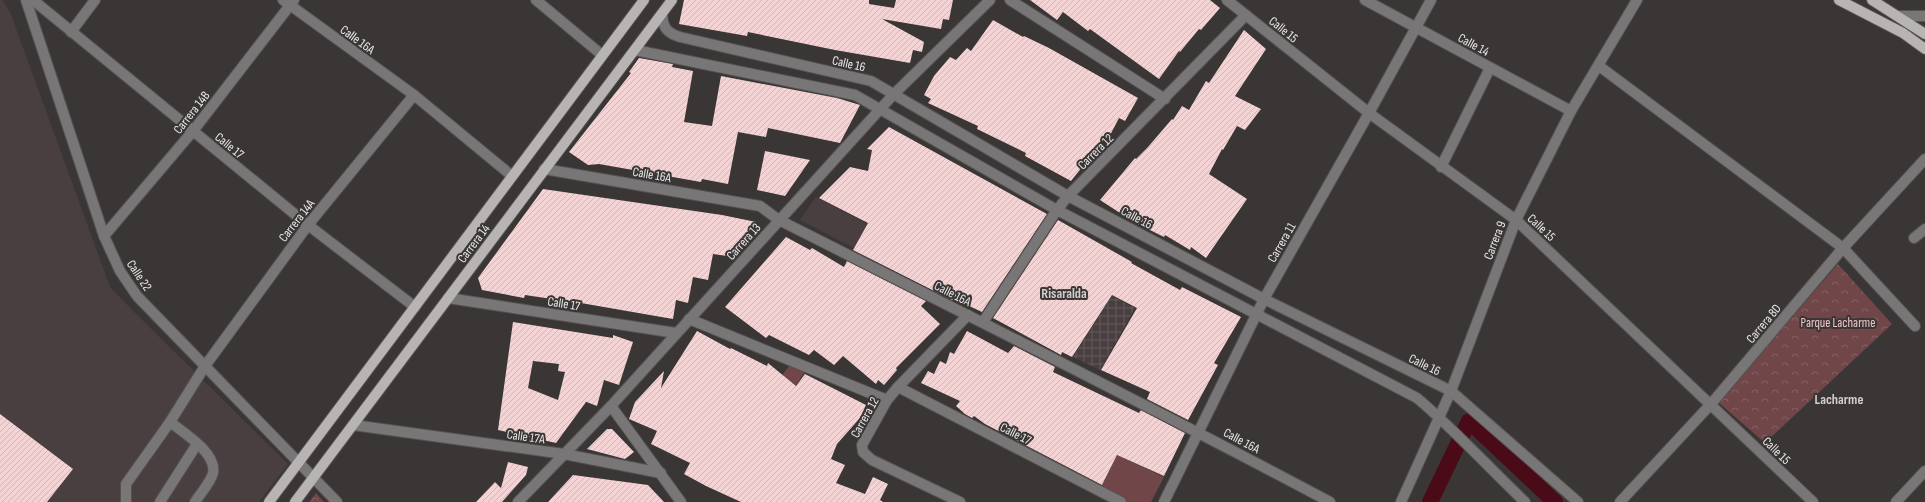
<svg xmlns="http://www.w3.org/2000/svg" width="1925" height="502" viewBox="0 0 1925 502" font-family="'Sofia Sans Condensed',sans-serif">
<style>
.built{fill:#4a3f40}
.industrial{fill:url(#industrial-grid)}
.green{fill:#704649}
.forest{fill:url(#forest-crowns)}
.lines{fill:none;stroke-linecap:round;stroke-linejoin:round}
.canal{stroke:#4a0a17;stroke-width:16}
.building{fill:url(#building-hatch);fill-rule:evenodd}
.minor-casing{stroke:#565252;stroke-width:12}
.major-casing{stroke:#565252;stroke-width:12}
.minor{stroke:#787676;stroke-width:10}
.major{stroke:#b8b4b4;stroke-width:10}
.labels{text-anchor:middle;stroke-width:4;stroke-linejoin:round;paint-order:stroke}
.street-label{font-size:13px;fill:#e9e6e6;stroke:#3a3636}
.park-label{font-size:13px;fill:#f1c6c8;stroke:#3a3636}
.neighbourhood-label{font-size:14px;font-weight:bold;fill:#d3cece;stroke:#3a3636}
</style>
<defs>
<pattern id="industrial-grid" width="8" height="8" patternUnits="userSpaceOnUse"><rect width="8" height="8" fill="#4a3f40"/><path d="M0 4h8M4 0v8" fill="none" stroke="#645b5c"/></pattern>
<pattern id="forest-crowns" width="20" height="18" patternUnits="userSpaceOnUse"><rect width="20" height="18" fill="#704649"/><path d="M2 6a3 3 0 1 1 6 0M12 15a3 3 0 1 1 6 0" fill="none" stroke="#846163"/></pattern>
<pattern id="building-hatch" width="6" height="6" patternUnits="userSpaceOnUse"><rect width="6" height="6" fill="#f4d3d4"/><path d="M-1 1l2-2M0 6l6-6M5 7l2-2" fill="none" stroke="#d1b7b7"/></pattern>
</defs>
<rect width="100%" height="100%" fill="#3a3636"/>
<g class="built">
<polygon points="0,0 2,0 10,12 110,287 133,311 288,464 259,502 0,502"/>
<polygon points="816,197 867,224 854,248 800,220"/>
</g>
<polygon class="industrial" points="1112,296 1135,308 1100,370 1073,357"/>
<g class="green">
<polygon points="789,366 805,372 764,430 748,422"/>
<polygon points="1117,455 1164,477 1151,502 1125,502 1100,490"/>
</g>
<g class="forest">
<polygon points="1838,264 1892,324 1765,443 1718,402"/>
<polygon points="316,493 324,502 309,502"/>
</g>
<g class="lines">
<polyline class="canal" points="1430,502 1469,421 1555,502"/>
</g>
<g class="building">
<polygon points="684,0 869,0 869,4 894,8 896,0 953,0 949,20 943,19 941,29 882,19 924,42 922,52 913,50 910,63 835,50 748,32 747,36 679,24"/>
<polygon points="1030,0 1210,0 1220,8 1201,30 1199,29 1180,52 1179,51 1159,79 1090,29 1088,31 1063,12 1057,20"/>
<polygon points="993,20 1023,37 1024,36 1049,48 1138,98 1125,121 1119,118 1107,141 1103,139 1092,158 1090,157 1071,181 1025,156 1026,153 977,129 978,126 928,103 931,99 924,95 934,76 950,57 956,60 967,48 971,51"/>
<polygon points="1244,30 1266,49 1235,96 1261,109 1245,130 1237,126 1223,150 1222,149 1209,174 1247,199 1206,258 1191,247 1190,250 1165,235 1164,237 1134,222 1100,200 1135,158 1136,159 1148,147 1172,119 1173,120 1182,106 1189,110 1206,81 1209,83"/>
<polygon points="639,58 673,64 672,67 693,71 684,122 712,126 721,76 837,98 860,105 840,143 768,128 766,137 738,132 728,184 702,179 701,182 599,164 588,165 569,152 631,73 629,72"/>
<polygon points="889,127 1047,214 982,312 967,305 972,296 970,294 960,304 853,250 868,223 819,198 850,167 868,171 872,150 867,149"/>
<polygon points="765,151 810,160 785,196 757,190"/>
<polygon points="543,189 722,215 756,222 727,256 713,254 708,280 693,277 688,303 676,300 673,319 552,298 552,299 525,295 524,298 482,290 478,278"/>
<polygon points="1058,220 1132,262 1131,263 1180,290 1182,287 1241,317 1214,363 1218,365 1188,420 1147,399 1150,392 1101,370 1137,308 1112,295 1072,357 1062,352 1061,355 993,318"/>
<polygon points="786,237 810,250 812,248 844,267 847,261 926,301 921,306 940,324 896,368 897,370 884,385 878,380 876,384 843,356 834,365 814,350 809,355 769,335 766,338 725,307"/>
<path d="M513 322 613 338V335L633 342 619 385 604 380 597 406 584 401 586 402 556 443 498 430ZM533 361 559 364 558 371 565 372 558 400 528 388Z"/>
<polygon points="697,331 730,349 731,348 767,366 768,363 796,386 805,374 866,405 860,418 837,444 831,459 845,465 836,483 865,494 873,477 888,484 880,500 883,502 741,502 706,486 684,474 690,463 651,444 657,431 629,419 635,402 664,371 661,388"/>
<polygon points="967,331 1008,353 1014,346 1055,367 1053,372 1139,413 1141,410 1185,433 1164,476 1117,455 1102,485 985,424 974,416 972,418 965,414 956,406 960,401 921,383 928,371 934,374 940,361 946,364 950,352 954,354"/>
<polygon points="0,414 73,469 47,502 0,502"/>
<polygon points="607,429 612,429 634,452 625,459 587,449"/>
<polygon points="508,462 528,467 526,475 502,502 476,502 495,482 501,488"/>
<polygon points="573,475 648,485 664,502 548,502"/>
</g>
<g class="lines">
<defs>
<g id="minor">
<polyline points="26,0 104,236 120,271 137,296 337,502"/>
<polyline points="33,0 308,225 415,307"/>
<polyline points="283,0 414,95 512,176"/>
<polyline points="536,0 602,55"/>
<polyline points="1010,0 1165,99"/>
<polyline points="1227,0 1369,113 1516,220 1813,502"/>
<polyline points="1365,0 1571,111"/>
<path d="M662 14C663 28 667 33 680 37L871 81 1068 196 1264 299 1451 391 1578 502"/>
<polyline points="1899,16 1925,16"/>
<polyline points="71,32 95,0"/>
<path d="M635 50 855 95 1057 210 1417 398C1455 430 1489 468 1525 502"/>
<polyline points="1599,66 1843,248 1915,326"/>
<polyline points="1441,167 1490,68"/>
<path d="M544 169 760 206 779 220C963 313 1148 405 1330 502"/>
<polyline points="104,236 193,131 294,0"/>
<polyline points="1914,238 1925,229"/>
<polyline points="448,298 676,333"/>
<polyline points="689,319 887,400"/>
<polyline points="983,322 1057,210 1068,196 1246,15"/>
<polyline points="898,387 1121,502"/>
<polyline points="611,406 681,502"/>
<path d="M170 422C184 433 217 453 213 473 211 482 200 494 195 502"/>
<polyline points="353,425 564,454 661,473"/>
<polyline points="126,502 126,484 170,422 205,366 308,225 414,95"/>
<polyline points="160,502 197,444"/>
<polyline points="518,502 611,406 893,95 990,0"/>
<polyline points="960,502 872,460 863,452 862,445 887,400 898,387 968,315"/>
<polyline points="1164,502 1264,299 1369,113 1431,0"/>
<polyline points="1401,502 1451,391 1516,220 1571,111 1637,0"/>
<polyline points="1620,502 1711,404 1843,248 1925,159"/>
<polyline points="1896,502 1925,471"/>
</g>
<g id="major">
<polyline points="1839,0 1903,33 1925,49"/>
<polyline points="1872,0 1925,34"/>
<polyline points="269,502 644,0"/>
<polyline points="295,502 672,0"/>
</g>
</defs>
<use href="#minor" class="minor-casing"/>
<use href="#major" class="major-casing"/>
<use href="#minor" class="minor"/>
<use href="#major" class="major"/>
</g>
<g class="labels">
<g class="street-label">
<text transform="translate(1284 29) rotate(39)" y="5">Calle 15</text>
<text transform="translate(358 39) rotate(36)" y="5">Calle 16A</text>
<text transform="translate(1474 44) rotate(28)" y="5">Calle 14</text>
<text transform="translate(849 63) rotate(13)" y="5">Calle 16</text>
<text transform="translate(191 112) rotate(-52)" y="5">Carrera 14B</text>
<text transform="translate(230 145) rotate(39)" y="5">Calle 17</text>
<text transform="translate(1095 151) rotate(-45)" y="5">Carrera 12</text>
<text transform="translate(652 174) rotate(10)" y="5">Calle 16A</text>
<text transform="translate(1137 217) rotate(28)" y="5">Calle 16</text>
<text transform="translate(296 220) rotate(-52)" y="5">Carrera 14A</text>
<text transform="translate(1542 227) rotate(43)" y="5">Calle 15</text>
<text transform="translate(1494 240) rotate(-69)" y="5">Carrera 9</text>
<text transform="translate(743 241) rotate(-48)" y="5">Carrera 13</text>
<text transform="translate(1281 242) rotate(-60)" y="5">Carrera 11</text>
<text transform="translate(473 243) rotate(-53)" y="5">Carrera 14</text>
<text transform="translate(140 275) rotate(56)" y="5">Calle 22</text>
<text transform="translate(953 293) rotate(27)" y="5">Calle 16A</text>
<text transform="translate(564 303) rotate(9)" y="5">Calle 17</text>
<text transform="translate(1763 323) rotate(-50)" y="5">Carrera 8D</text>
<text transform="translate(1425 364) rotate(26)" y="5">Calle 16</text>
<text transform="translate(864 417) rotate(-61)" y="5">Carrera 12</text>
<text transform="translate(1016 433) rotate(27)" y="5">Calle 17</text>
<text transform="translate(526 436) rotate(8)" y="5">Calle 17A</text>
<text transform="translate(1242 440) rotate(28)" y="5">Calle 16A</text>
<text transform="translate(1777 450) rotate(44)" y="5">Calle 15</text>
</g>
<g class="park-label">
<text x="1838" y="327">Parque Lacharme</text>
</g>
<g class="neighbourhood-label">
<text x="1064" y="298">Risaralda</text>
<text x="1839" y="404">Lacharme</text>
</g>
</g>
</svg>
